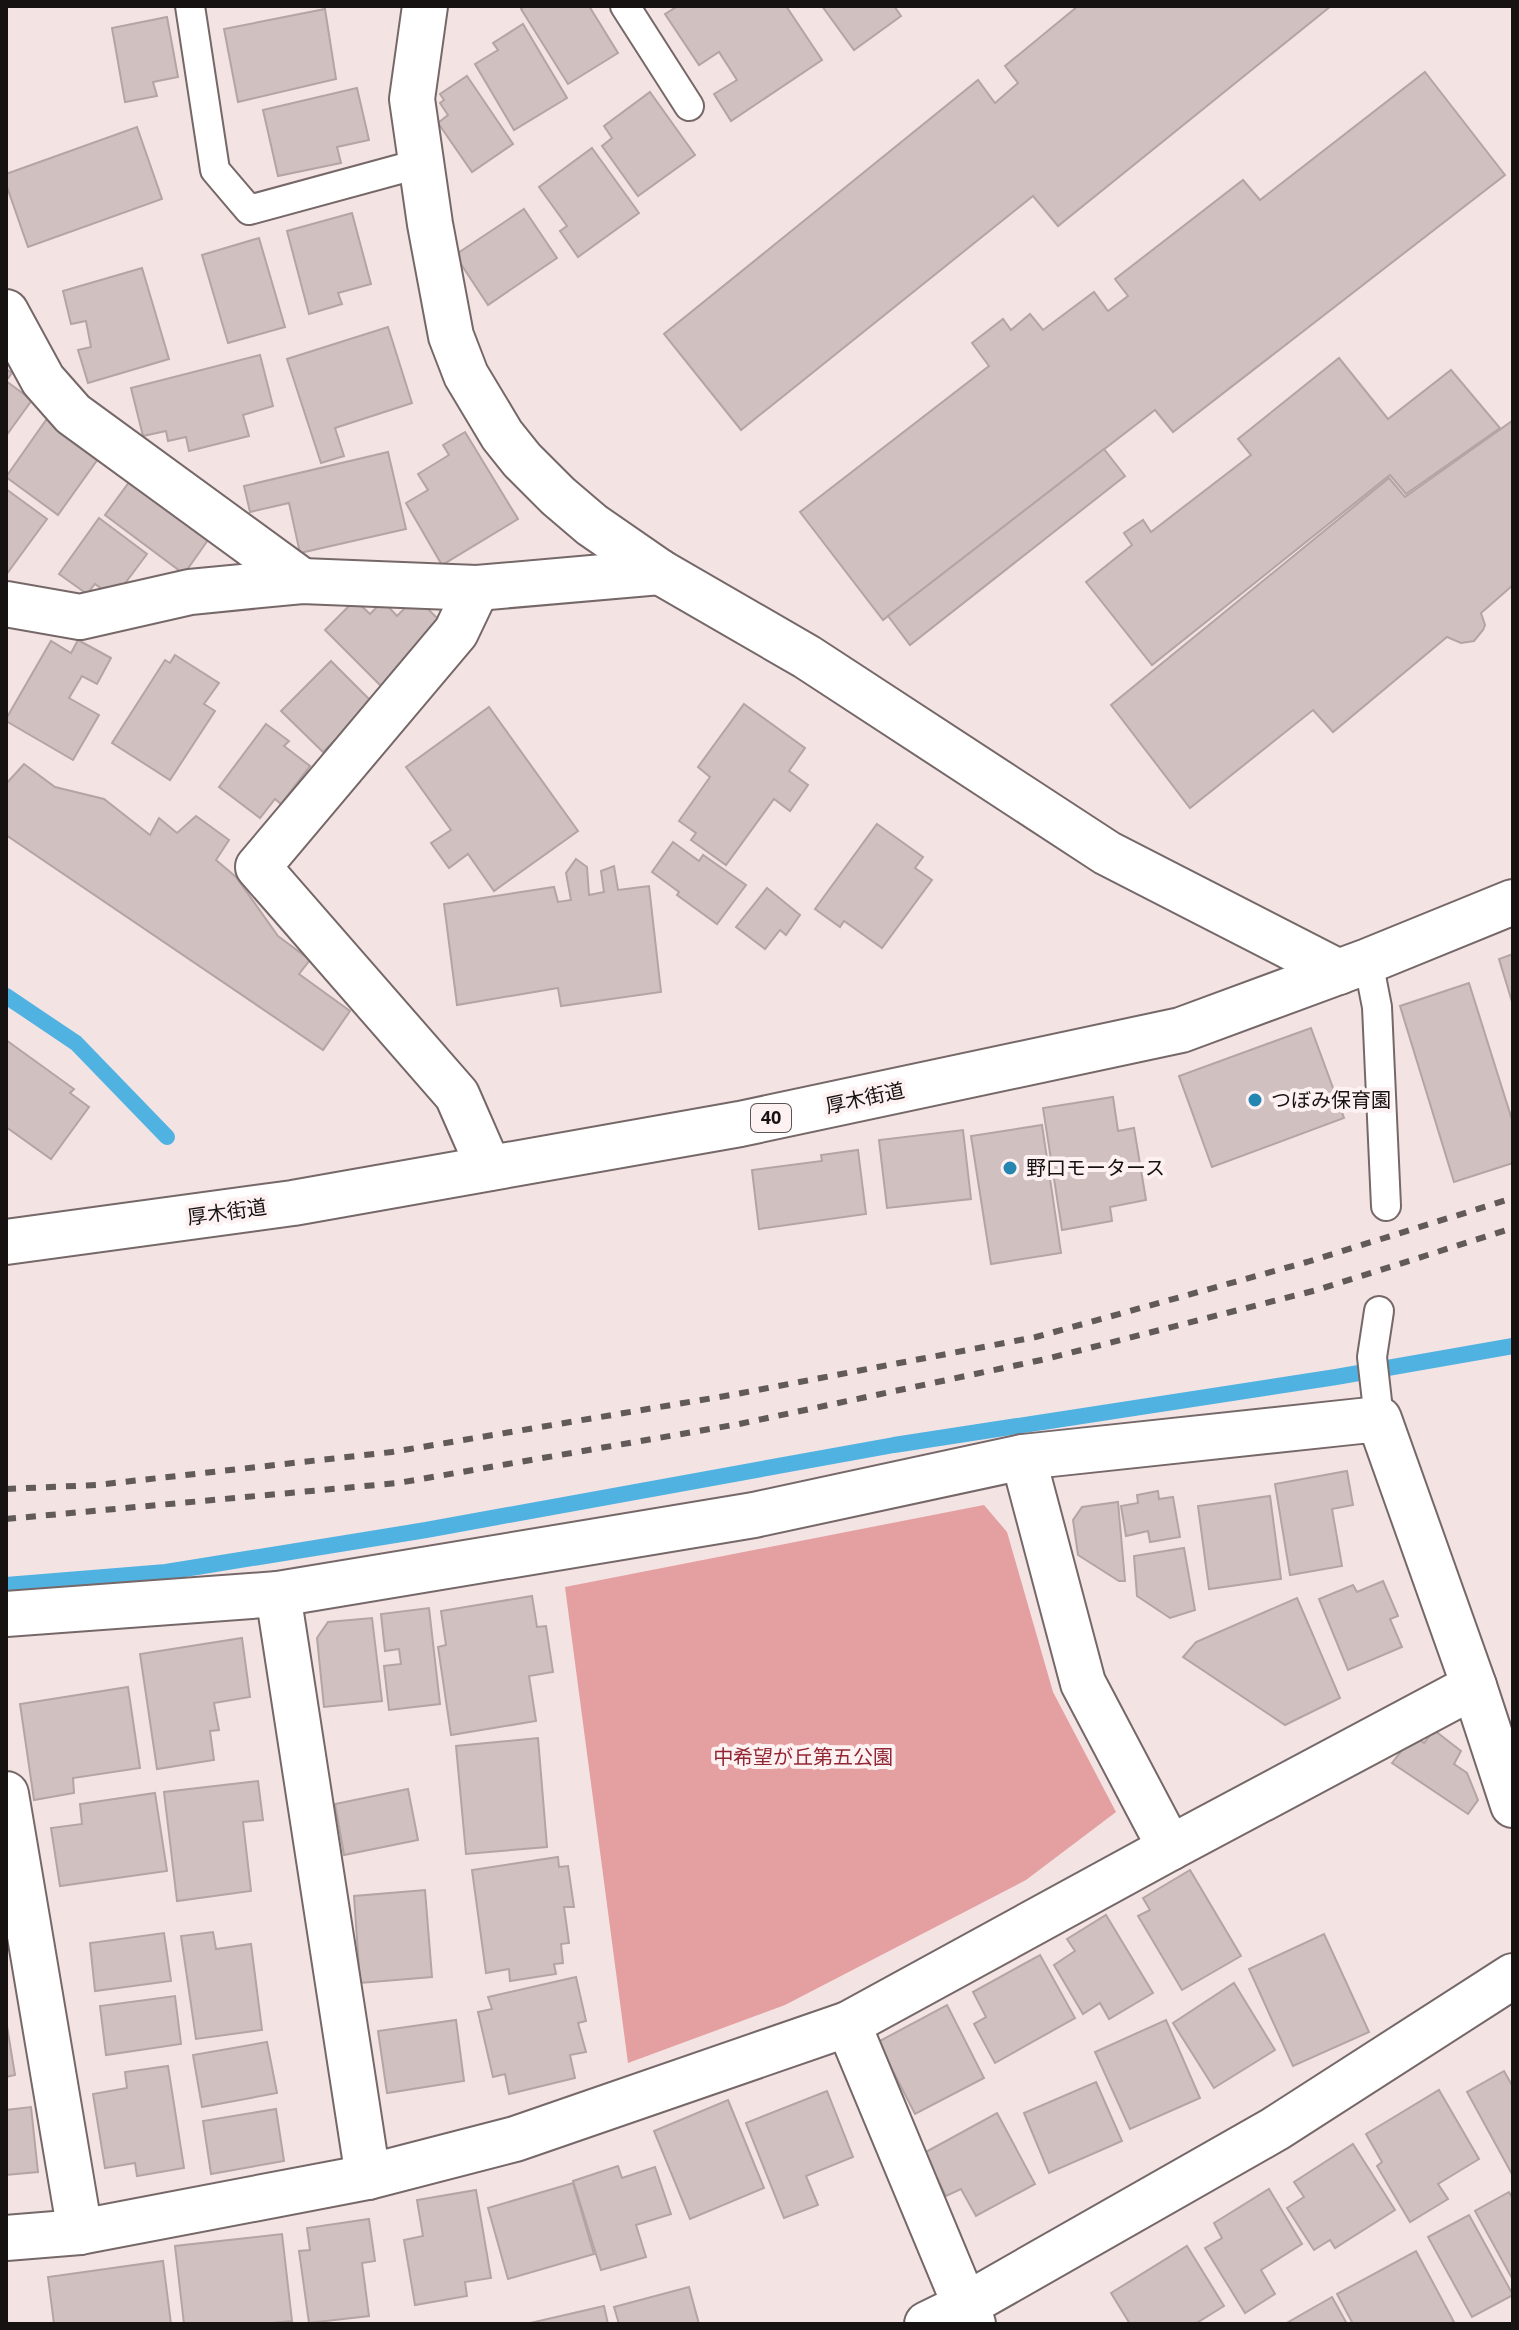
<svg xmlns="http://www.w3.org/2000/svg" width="1519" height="2330" viewBox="0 0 1519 2330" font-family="'Noto Sans','Noto Sans JP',sans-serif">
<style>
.green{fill:#e49fa0}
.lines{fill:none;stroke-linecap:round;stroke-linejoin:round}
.stream{stroke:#50b2e1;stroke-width:16}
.building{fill:#d0c0c0;stroke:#b4a4a4;stroke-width:2}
.service-casing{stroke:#766868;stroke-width:32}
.minor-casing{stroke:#766868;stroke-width:48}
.tertiary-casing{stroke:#766868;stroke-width:48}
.primary-casing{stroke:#766868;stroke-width:48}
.service{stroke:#fff;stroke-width:28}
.minor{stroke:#fff;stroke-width:44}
.tertiary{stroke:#fff;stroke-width:44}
.primary{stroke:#fff;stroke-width:44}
.rail{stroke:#625959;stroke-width:6;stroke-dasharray:10 10;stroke-linecap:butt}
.poi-dot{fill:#2587b1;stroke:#fef1f1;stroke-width:3}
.labels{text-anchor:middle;stroke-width:8;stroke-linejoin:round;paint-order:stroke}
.shield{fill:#fef1f1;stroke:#5c5555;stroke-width:2}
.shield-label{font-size:18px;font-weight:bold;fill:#171212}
.street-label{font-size:20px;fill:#171212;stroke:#fef1f1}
.poi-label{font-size:20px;fill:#171212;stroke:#fef1f1;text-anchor:start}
.park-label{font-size:20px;fill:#932635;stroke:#fef1f1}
</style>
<rect width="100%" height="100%" fill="#f3e3e3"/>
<polygon class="green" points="984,1505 1007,1532 1053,1692 1116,1812 1026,1880 785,2005 628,2063 565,1587"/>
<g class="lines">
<g class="stream">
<polyline points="6,996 76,1043 167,1137"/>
<polyline points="6,1585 166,1572 426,1530 894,1445 1336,1377 1513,1346"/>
</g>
</g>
<g class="building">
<polygon points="525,6 589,6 618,53 568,84 521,9"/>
<polygon points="678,6 786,6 822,60 731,121 714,94 737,80 719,52 699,65 665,14"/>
<polygon points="822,6 894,6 901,16 854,50"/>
<polygon points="1078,6 1331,6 1058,226 1033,196 741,430 664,334 978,80 995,103 1018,83 1005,66"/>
<polygon points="325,9 336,79 238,102 224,29"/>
<polygon points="167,17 178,77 153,82 157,96 125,102 112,28"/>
<polygon points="523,24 567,98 514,130 475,64 498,50 493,43"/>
<polygon points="1425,72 1505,175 1173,432 1155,410 883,620 800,512 989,366 972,343 1003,319 1011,330 1030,314 1043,330 1094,292 1108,311 1128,296 1115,279 1243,180 1260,200"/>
<polygon points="467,76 513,144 472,172 438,123 448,115 440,103 444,100 440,94"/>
<polygon points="357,88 369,140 337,147 341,163 278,176 263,110"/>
<polygon points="650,92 695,155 638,196 602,146 612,138 604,126"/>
<polygon points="137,127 162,199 28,247 6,184 6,174"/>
<polygon points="592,148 639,213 578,257 560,231 567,226 539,187"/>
<polygon points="524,209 557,258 488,305 455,255"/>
<polygon points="352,213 371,284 338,293 342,304 309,314 287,231"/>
<polygon points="259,238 285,327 228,343 202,255"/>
<polygon points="142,268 169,359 88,383 78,350 91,347 86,321 71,324 63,291"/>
<polygon points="388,327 412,403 335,428 344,456 321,463 287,359"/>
<polygon points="260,355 273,406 243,415 249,436 189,451 186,437 168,441 166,431 143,436 131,388"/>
<polygon points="1339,358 1388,419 1451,370 1500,428 1406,494 1390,475 1152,665 1086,582 1132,545 1124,533 1143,520 1151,532 1251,455 1238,439"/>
<polygon points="6,369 12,373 6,381 32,400 6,436"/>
<polygon points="51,413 103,452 58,515 6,477"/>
<polygon points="1512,421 1513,585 1481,613 1485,625 1483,630 1474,641 1461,643 1447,637 1333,732 1313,710 1190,808 1111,705 1389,478 1405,497"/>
<polygon points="465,432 518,519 442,565 406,503 428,490 418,474 449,455 443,445"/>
<polygon points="1104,449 1125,476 910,645 888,616"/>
<polygon points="388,452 406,529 300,553 289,503 250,512 244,486"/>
<polygon points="130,481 208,540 184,574 105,515"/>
<polygon points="6,489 47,519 6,575"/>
<polygon points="99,518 147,554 114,598 95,584 87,594 59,574"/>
<polygon points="416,597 443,624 381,686 325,630 355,600 370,614 383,601 397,616"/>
<polygon points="78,640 111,658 97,684 82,676 69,698 99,715 73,760 6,721 6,719 51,641 71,653"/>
<polygon points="175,655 219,683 204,704 215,711 170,780 112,743 165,660 170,663"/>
<polygon points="331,661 373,703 323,752 281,711"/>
<polygon points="744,704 805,748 789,771 808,785 790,811 774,799 726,865 691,840 696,833 679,821 710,777 698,767"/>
<polygon points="489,707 578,831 494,891 468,854 449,868 431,843 451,830 406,767"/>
<polygon points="266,724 289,741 284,746 310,766 281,804 275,799 260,818 219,787"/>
<polygon points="24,764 55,787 104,799 150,835 159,818 177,833 196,816 229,840 216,860 236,877 278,936 310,960 299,974 350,1011 323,1050 6,835 6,784"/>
<polygon points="877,824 923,857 915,868 932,880 882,948 844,921 840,927 815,909"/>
<polygon points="673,842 699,861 703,855 746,885 717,924 677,895 679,892 652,872"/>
<polygon points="576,859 587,867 589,895 604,892 601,871 614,866 618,890 649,886 661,992 561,1006 558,988 457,1005 444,904 554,887 558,902 571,900 566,873"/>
<polygon points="767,888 800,915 786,935 780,930 765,949 736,927"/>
<polygon points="1513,954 1513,1005 1499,959"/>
<polygon points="1469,983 1513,1123 1513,1163 1454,1182 1400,1006"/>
<polygon points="1311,1028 1344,1118 1212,1167 1179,1076"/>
<polygon points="6,1040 74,1089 70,1093 89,1107 51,1159 6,1127"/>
<polygon points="1113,1097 1118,1131 1134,1128 1146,1200 1110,1207 1112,1221 1062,1230 1043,1108"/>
<polygon points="1042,1125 1061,1253 991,1264 971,1136"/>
<polygon points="963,1130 971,1199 887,1208 879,1140"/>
<polygon points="858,1150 866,1214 759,1229 752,1170 822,1161 821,1155"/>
<polygon points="1347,1471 1353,1505 1332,1509 1342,1566 1290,1575 1275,1484"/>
<polygon points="1158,1491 1159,1499 1173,1497 1180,1537 1150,1542 1148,1531 1126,1536 1121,1506 1138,1503 1137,1495"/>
<polygon points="1270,1496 1281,1579 1209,1589 1198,1506"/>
<polygon points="1118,1502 1125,1581 1119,1581 1078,1555 1073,1520 1082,1507"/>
<polygon points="1184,1548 1195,1610 1170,1618 1137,1596 1134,1556"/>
<polygon points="1383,1581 1398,1616 1390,1619 1402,1647 1348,1670 1319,1599 1353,1585 1357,1592"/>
<polygon points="532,1596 537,1627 546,1626 553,1672 529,1676 536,1721 451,1735 438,1647 446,1645 441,1611"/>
<polygon points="1297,1598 1340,1698 1285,1725 1183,1657 1196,1642"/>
<polygon points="429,1608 440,1704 389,1710 384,1666 401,1664 399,1649 385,1651 381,1614"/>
<polygon points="372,1618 382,1701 324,1707 317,1638 328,1622"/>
<polygon points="242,1638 250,1697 214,1703 219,1730 210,1731 214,1760 157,1769 140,1654"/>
<polygon points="128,1687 140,1768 73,1778 74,1793 34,1800 20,1704"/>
<polygon points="1434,1730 1461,1751 1454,1764 1467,1773 1478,1800 1468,1814 1392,1763 1410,1740 1413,1744 1418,1738 1424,1743"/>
<polygon points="538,1738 547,1847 466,1854 456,1746"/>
<polygon points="258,1781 263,1820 243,1822 251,1891 177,1901 164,1792"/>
<polygon points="408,1789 418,1840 344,1855 335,1804"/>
<polygon points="155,1793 167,1871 60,1886 51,1828 82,1824 80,1804"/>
<polygon points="558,1857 559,1867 568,1866 574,1907 564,1907 569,1943 561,1944 563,1963 554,1964 556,1974 510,1981 509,1969 486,1973 472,1870"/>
<polygon points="1190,1870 1241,1956 1182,1990 1138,1916 1150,1910 1143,1898"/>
<polygon points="425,1890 432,1977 360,1983 354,1896"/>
<polygon points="1106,1915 1153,1993 1109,2019 1100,2003 1083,2014 1054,1965 1075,1951 1067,1939"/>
<polygon points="213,1932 216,1949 251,1944 262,2030 196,2039 181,1936"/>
<polygon points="164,1933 171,1981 95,1991 90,1943"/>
<polygon points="1324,1934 1369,2032 1293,2066 1249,1969"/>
<polygon points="1040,1955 1075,2018 995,2063 974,2024 986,2017 973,1992"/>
<polygon points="576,1977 586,2021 578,2023 586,2052 570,2055 575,2078 509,2094 505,2074 493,2077 478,2012 492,2009 488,1997"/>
<polygon points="1234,1983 1275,2050 1214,2088 1173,2023"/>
<polygon points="175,1996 181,2044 106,2055 100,2006"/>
<polygon points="947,2005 984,2078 915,2114 878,2042"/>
<polygon points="6,2020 15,2075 6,2077"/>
<polygon points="456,2020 464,2081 387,2093 378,2031"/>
<polygon points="1166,2020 1200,2098 1130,2129 1095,2052"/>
<polygon points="267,2042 277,2093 202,2107 193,2055"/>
<polygon points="168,2066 184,2168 137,2176 135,2163 105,2168 93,2094 127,2088 125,2072"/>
<polygon points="1504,2071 1513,2087 1513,2176 1467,2092"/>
<polygon points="1096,2082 1122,2141 1049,2173 1024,2113"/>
<polygon points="1439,2090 1479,2159 1438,2184 1448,2199 1410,2222 1377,2166 1382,2162 1366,2134"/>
<polygon points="827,2091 853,2157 806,2176 818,2205 784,2218 746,2123"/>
<polygon points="728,2100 764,2188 690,2219 654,2131"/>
<polygon points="31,2107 38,2172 6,2175 6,2110"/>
<polygon points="276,2109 284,2161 211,2174 203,2121"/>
<polygon points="997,2113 1035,2184 976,2216 961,2189 946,2196 924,2153"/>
<polygon points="1353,2144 1395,2210 1335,2248 1330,2240 1314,2250 1287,2208 1304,2197 1294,2182"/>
<polygon points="618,2166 622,2178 655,2167 671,2214 636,2225 646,2257 601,2270 573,2181"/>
<polygon points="573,2183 594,2254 508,2279 488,2208"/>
<polygon points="1269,2189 1302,2244 1261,2270 1275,2294 1245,2313 1205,2248 1222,2238 1214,2223"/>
<polygon points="476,2190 491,2278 465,2282 467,2296 415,2305 404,2240 423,2236 417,2200"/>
<polygon points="1509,2192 1513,2199 1513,2280 1475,2211"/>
<polygon points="1469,2215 1513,2295 1472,2317 1428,2237"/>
<polygon points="369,2219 375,2261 362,2263 369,2316 309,2323 299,2251 310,2250 307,2228"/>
<polygon points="282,2234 292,2321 262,2324 184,2324 175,2246"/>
<polygon points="1187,2246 1224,2306 1195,2324 1130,2324 1111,2293"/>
<polygon points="1416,2251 1455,2324 1353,2324 1337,2294"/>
<polygon points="163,2261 171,2324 54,2324 48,2277"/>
<polygon points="689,2287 699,2324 619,2324 614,2307"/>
<polygon points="1332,2297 1347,2324 1285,2324"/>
<polygon points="604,2306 608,2324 526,2324"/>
</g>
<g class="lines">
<defs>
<g id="service">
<polyline points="190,6 215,170 249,210 422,163"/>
<polyline points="625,6 689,106"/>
<polyline points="1368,961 1377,1007 1386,1206"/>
<polyline points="1379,1311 1372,1357 1379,1419"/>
</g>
<g id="minor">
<polyline points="425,6 412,99 430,224 451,336 466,375 502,435 522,460 558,496 592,525 660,572 807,657 1107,853 1339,972"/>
<polyline points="6,312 43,380 73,414 302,581"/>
<polyline points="477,588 456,632 258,867 457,1095 489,1168"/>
<polyline points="6,604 80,617 190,592 302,581 477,588 660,572"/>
<polyline points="1023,1457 1083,1683 1170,1848"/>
<polyline points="278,1594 368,2177"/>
<polyline points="6,1614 278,1594 754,1515 1023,1457 1379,1419 1474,1686 1513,1805"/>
<polyline points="6,1794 80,2232"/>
<polyline points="848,2024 973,2324"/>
<polyline points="6,2238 80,2232 368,2177 515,2139 848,2024 1170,1848 1474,1686"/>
</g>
<polyline id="tertiary" points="927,2324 964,2306 1275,2129 1513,1976"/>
<polyline id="primary" points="6,1242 293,1203 740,1124 1181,1030 1368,961 1513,902"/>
</defs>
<use href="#service" class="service-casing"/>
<use href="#minor" class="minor-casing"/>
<use href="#tertiary" class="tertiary-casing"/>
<use href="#primary" class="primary-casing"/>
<use href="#service" class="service"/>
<use href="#minor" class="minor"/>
<use href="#tertiary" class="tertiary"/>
<use href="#primary" class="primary"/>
<g class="rail">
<polyline points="6,1489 96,1485 392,1452 731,1395 1036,1337 1307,1262 1513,1198"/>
<polyline points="6,1519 398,1483 739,1424 1046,1359 1317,1290 1513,1228"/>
</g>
</g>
<g class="poi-dot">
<circle cx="1255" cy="1100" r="8"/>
<circle cx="1010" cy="1168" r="8"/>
</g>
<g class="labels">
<rect class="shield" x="751" y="1104" width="40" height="28" rx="6"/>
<g class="shield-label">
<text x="771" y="1124">40</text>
</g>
<g class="street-label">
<text transform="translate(865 1098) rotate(-12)" y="7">厚木街道</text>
<text transform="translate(227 1212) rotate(-8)" y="7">厚木街道</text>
</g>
<g class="poi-label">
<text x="1271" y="1107">つぼみ保育園</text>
<text x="1026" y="1175">野口モータース</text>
</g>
<g class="park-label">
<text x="803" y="1764">中希望が丘第五公園</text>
</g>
</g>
<rect width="1519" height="2330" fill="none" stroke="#171212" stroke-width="16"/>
</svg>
